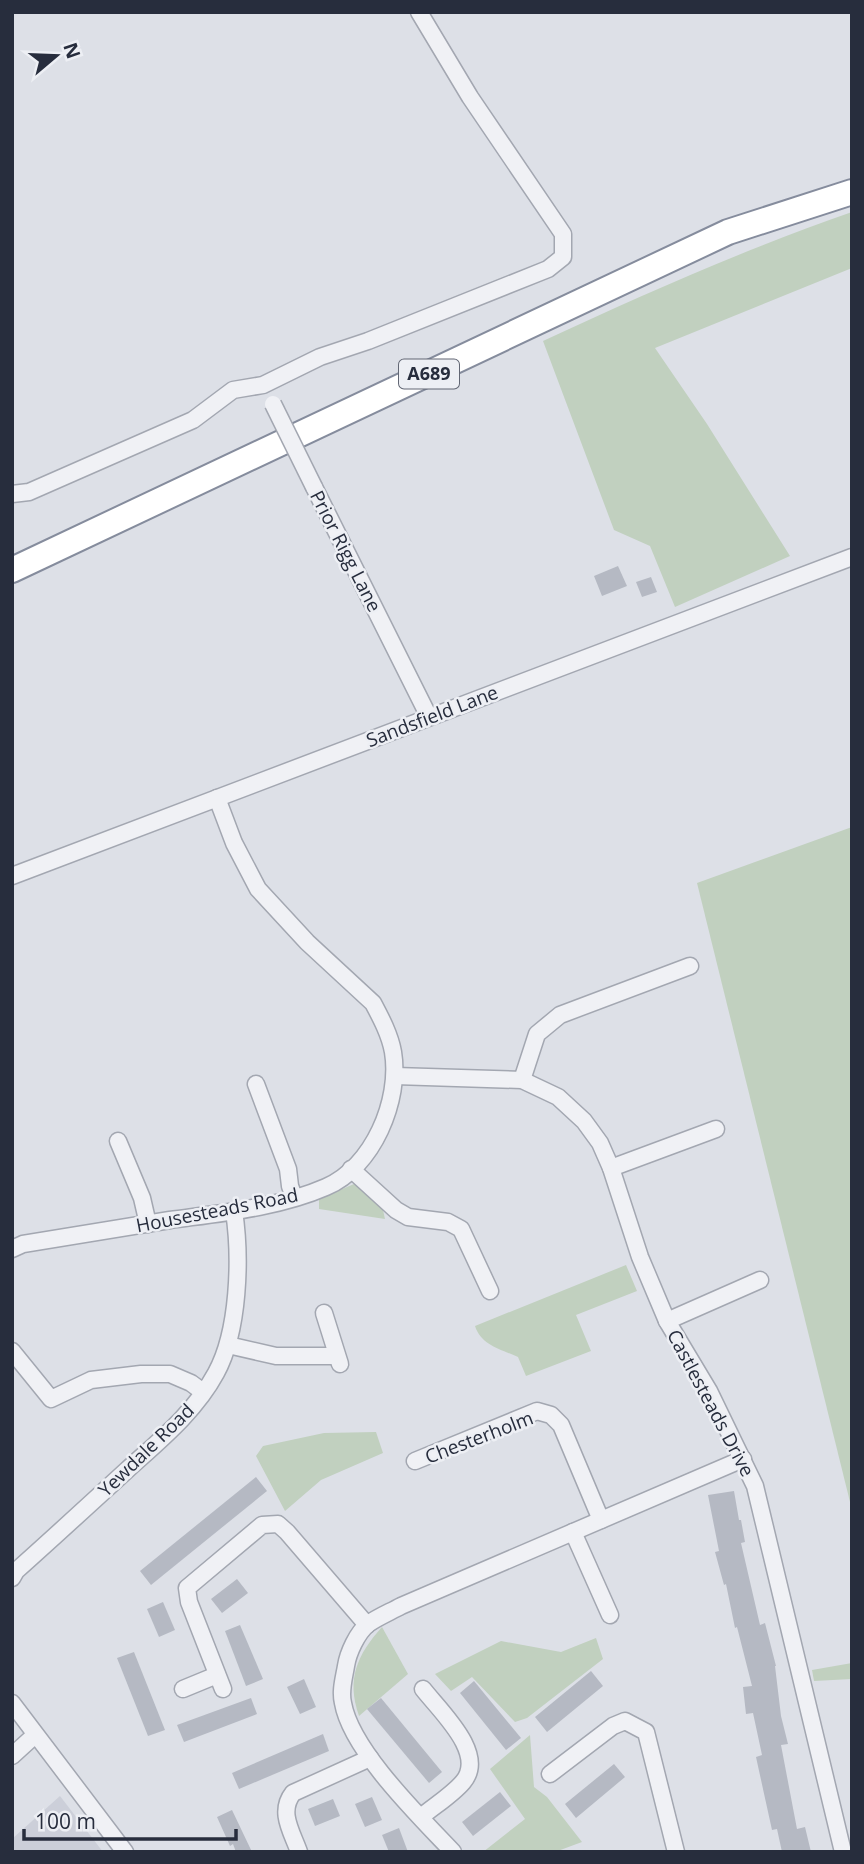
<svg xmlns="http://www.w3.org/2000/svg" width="864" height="1864" viewBox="0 0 864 1864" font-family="'Open Sans',sans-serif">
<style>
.built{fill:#cccfd9}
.green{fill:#c1d0bf}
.building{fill:#b5b9c3}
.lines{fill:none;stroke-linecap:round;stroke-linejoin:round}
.minor-casing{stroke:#a3a7b1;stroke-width:19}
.highway-casing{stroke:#858c9d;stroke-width:28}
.minor{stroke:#f0f1f5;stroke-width:16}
.highway{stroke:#fff;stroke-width:24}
.minor-bridge-casing{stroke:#a3a7b1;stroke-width:19;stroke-linecap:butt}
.minor-bridge{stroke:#f0f1f5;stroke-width:16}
.labels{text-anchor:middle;stroke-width:5;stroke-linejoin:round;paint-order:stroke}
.shield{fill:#edeff4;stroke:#626774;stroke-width:2}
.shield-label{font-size:18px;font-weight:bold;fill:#272d3d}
.street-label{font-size:19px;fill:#272d3d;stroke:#edeff4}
</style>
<rect width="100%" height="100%" fill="#dde0e7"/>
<polygon class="built" points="60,1796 103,1852 12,1852 12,1839"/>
<g class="green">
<path d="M852 212V268L655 348 707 424 790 556 675 607 650 546 614 530 543 341C644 294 746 249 852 212Z"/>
<polygon points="852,827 852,1510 697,883"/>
<polygon points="354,1184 358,1186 383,1210 385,1219 319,1209 319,1199"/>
<path d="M626 1265 637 1291 576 1315 591 1351 526 1376 518 1357C500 1349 481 1345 475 1326Z"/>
<polygon points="376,1432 383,1453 321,1480 285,1511 256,1456 263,1446 324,1433"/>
<path d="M382 1627 408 1674 359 1716C346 1679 357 1655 382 1627Z"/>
<polygon points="596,1638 603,1659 527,1718 515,1722 472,1677 451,1691 435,1674 501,1641 561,1652"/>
<polygon points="852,1663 852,1679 814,1681 812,1670"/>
<polygon points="530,1735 534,1787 547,1797 582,1842 555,1852 483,1852 525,1819 490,1769"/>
</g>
<g class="building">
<polygon points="618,566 627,586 602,596 594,576"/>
<polygon points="651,577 657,592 642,597 636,582"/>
<polygon points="256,1477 267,1491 151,1585 140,1571"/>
<polygon points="734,1491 739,1520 741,1520 745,1542 741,1543 760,1625 765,1623 776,1666 775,1666 781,1716 788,1744 781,1745 797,1829 805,1827 811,1852 782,1852 777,1829 772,1830 756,1757 762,1755 753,1713 746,1714 743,1687 752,1686 737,1627 735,1628 726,1584 724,1585 715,1552 719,1551 708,1495"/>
<polygon points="237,1579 248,1593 222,1613 211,1599"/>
<polygon points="163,1602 175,1630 159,1637 147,1609"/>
<polygon points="240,1625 263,1679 246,1686 225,1631"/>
<polygon points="134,1652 165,1730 148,1736 117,1658"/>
<polygon points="591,1671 603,1686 547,1732 535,1717"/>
<polygon points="304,1679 316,1707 300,1714 287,1687"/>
<polygon points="474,1681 521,1738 506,1750 460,1693"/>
<polygon points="251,1698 257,1714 184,1742 177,1725"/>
<polygon points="381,1698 442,1772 429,1783 367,1709"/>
<polygon points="323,1734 329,1751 239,1789 232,1773"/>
<polygon points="614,1764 625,1777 576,1818 565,1804"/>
<polygon points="500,1792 511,1806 473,1836 462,1822"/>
<polygon points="372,1797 382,1820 365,1827 355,1804"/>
<polygon points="333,1799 340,1816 315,1826 308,1809"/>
<polygon points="232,1810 252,1852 236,1852 233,1844 230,1846 217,1817"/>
<polygon points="399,1828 408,1852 389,1852 382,1835"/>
</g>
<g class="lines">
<defs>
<g id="minor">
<polyline points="314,487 429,717"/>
<polyline points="12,494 29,492 193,420 233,390 263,385 320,357 368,341 548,269 563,257 563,234 470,97 419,12"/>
<polyline points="12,876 852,557"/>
<polyline points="395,1076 522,1080 558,1097 584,1121 600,1143 611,1168 640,1257 667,1321 709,1391 755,1486 843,1852"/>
<polyline points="522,1080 537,1034 560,1015 690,966"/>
<polyline points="256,1084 288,1169 290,1186 294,1197"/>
<polyline points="118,1141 142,1198 148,1224"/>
<polyline points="611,1168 716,1129"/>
<polyline points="351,1169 396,1210 408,1217 448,1222 461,1229 490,1291"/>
<path d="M12 1249 23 1244C72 1236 121 1228 170 1220 221 1213 278 1208 326 1187 373 1167 401 1100 393 1052 390 1035 381 1018 373 1003L307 942 258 889 234 843 217 798"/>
<polyline points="324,1313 340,1364"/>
<polyline points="667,1321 760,1280"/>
<polyline points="228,1345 276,1356 336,1356"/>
<polyline points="12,1351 51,1399 91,1380 141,1374 170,1374 191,1383 203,1392"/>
<polyline points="415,1461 537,1411 551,1415 561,1425 601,1520"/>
<polyline points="573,1532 610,1615"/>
<path d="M12 1578 16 1571C53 1538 90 1504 127 1470 159 1441 195 1412 216 1373 239 1331 241 1258 234 1211"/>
<polyline points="183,1689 217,1675"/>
<polyline points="223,1689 189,1602 187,1588 262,1525 278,1524 287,1532 367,1625"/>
<polyline points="12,1703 125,1852"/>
<polyline points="12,1756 35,1735"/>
<polyline points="550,1774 613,1726 625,1721 646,1732 676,1852"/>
<path d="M421 1817C434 1806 452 1795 463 1782 487 1754 441 1712 423 1689"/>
<path d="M299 1852C292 1832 278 1812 293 1793L370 1758"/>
<path d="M453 1852C420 1817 351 1750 343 1703 340 1691 344 1678 346 1666 348 1653 357 1633 368 1624 378 1617 390 1612 401 1606L743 1459"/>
</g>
<polyline id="highway" points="12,570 728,232 852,192"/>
</defs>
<use href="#minor" class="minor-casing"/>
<use href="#highway" class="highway-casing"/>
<use href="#minor" class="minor"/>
<use href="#highway" class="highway"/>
<defs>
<polyline id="minor-bridge" points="273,404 314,487"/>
</defs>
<use href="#minor-bridge" class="minor-bridge-casing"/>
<use href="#minor-bridge" class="minor-bridge"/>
</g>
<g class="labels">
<rect class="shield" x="399" y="359.5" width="60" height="29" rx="5"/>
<g class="shield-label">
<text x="429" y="380">A689</text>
</g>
<g class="street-label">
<text transform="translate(346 551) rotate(63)" y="7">Prior Rigg Lane</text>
<text transform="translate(432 716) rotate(-21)" y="7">Sandsfield Lane</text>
<text transform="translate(217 1210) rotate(-11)" y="7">Housesteads Road</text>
<text transform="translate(711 1403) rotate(62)" y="7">Castlesteads Drive</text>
<text transform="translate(479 1437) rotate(-21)" y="7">Chesterholm</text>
<text transform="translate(146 1450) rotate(-44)" y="7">Yewdale Road</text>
</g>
</g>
<rect width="864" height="1864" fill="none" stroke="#272d3d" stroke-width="28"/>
<g transform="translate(56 56) rotate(71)" stroke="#edeff4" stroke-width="5" paint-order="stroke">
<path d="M0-5L12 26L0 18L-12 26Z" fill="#272d3d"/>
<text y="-10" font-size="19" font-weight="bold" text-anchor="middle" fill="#272d3d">N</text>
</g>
<path d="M24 1829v10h212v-10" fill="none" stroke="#272d3d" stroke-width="3.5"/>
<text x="35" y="1829" font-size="21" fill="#272d3d" stroke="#edeff4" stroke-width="5" paint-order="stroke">100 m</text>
</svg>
